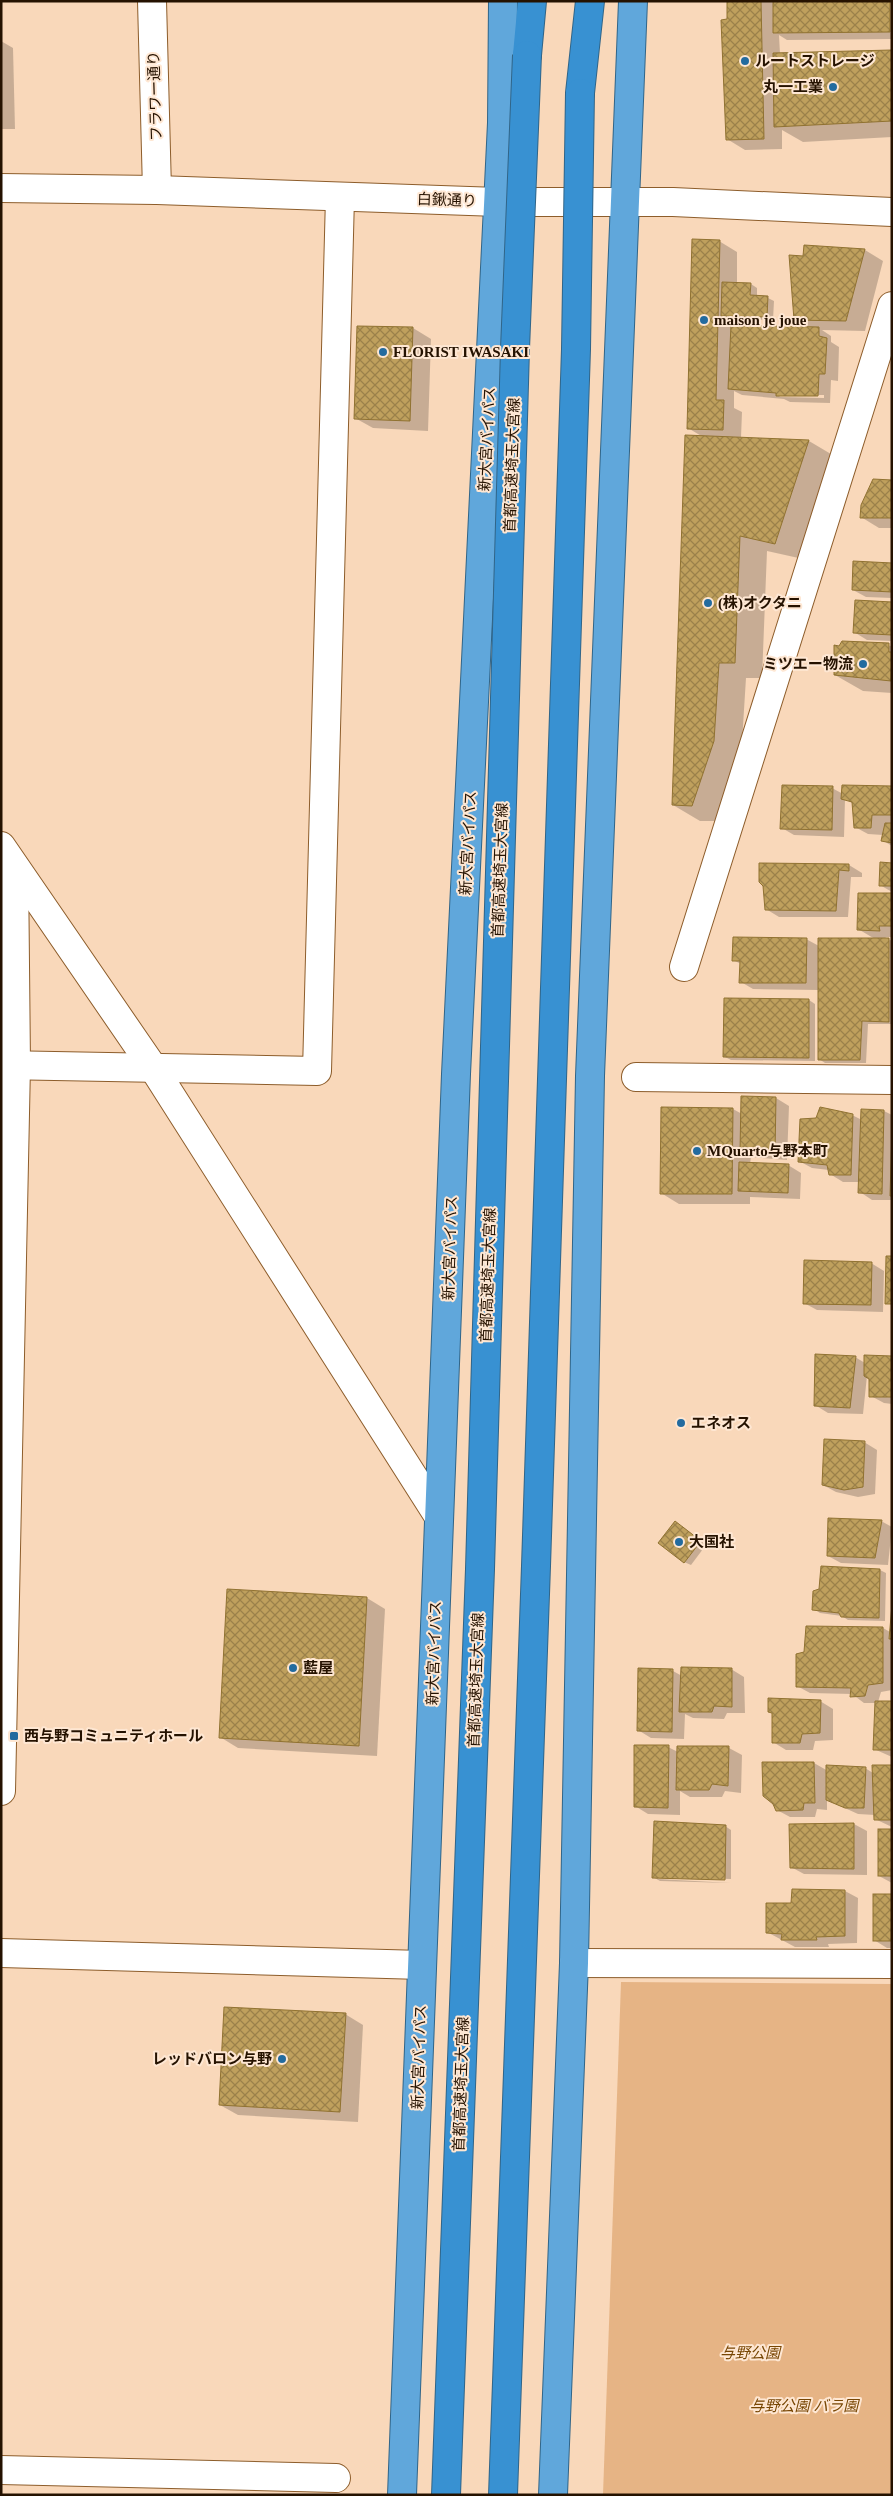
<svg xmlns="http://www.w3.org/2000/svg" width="893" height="2496" viewBox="0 0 893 2496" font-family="'Times New Roman','Noto Sans JP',serif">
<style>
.green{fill:#e6b485}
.shadow{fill:#0003;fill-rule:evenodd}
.building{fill:url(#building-cross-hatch);stroke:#907231}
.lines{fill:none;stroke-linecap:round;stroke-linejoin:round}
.minor-casing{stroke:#8d5d2b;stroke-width:30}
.tertiary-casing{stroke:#8d5d2b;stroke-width:30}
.trunk-casing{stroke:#316588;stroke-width:30}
.motorway-casing{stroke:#316588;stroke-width:30}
.minor{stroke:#fff;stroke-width:28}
.tertiary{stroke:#fff;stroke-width:28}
.trunk{stroke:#60a7db;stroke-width:28}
.motorway{stroke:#3891d2;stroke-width:28}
.motorway-bridge-casing{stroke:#316588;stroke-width:30;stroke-linecap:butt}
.motorway-bridge{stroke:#3891d2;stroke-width:28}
.poi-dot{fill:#236b9f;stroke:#fee7d3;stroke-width:2}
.labels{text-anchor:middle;stroke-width:4;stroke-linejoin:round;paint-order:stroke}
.poi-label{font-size:15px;font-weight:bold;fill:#251200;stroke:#fee7d3;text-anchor:start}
.street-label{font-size:15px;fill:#251200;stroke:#fee7d3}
.park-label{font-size:15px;font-style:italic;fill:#784603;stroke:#fee7d3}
</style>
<defs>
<pattern id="building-cross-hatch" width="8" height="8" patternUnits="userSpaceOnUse" patternTransform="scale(1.25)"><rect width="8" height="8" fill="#bfa05d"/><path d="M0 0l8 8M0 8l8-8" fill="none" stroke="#9b814a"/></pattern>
</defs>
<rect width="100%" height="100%" fill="#f9d8ba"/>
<polygon class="green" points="621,1982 892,1984 892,2495 603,2495"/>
<g class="shadow">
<polygon points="729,1 892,1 892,39 787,40 779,35 780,54 892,51 892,137 803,142 782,130 782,149 745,150 727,139"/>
<polygon points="1,41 13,48 15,129 1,129"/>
<path d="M719 241 737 252V284H751L757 288V297L768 298 774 301 773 320 736 319V327L810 328 795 320 805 246 865 250 883 261 865 331 822 330 831 336V342L839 347 838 381 831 380 830 403 790 402 784 399 742 395 734 391V408L742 412 741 438 809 441 836 457 803 559 767 551 762 678H746L741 758 720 821H700L673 805 703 437 688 428ZM778 395H824V398L780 397Z"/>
<polygon points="413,328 431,339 428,431 373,428 355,418"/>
<polygon points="892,481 892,528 879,528 861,517"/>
<polygon points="892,564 892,598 866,597 853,590"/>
<polygon points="892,603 892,641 867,640 854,632"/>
<polygon points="843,642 892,646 892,693 863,691 835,675 840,647"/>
<polygon points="832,788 843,794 892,788 892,846 882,840 883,835 868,834 855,827 854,804 845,799 844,837 794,835 782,828"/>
<polygon points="760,864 849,865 862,873 862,877 851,877 848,917 779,917 766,909"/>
<polygon points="892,864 892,892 880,885"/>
<polygon points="892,895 892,937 885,937 892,941 892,1024 868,1024 866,1063 825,1063 819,1059 819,990 753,989 741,982 741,964 733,960 806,939 819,946 875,939 858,929"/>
<polygon points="809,1000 815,1004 815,1061 731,1060 725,1057"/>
<polygon points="776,1098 789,1106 787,1160 751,1157 750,1164 788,1165 801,1173 800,1199 750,1197 750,1204 679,1204 661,1193 733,1109 742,1114"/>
<polygon points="862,1110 884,1111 892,1115 892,1200 872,1200 860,1192 860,1182 843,1182 830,1174 829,1170 812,1168 799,1161 852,1115 862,1120"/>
<polygon points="871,1263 884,1271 883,1312 817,1310 804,1303"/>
<polygon points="855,1357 865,1363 892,1357 892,1404 884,1403 871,1396 870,1378 867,1376 863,1414 828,1413 815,1405"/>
<polygon points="864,1442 877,1450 875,1494 858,1497 836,1492 823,1485"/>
<polygon points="881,1521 892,1527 888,1565 841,1563 828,1556"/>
<polygon points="682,1526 706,1545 691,1565 684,1562"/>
<polygon points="880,1570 886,1573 885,1621 848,1620 842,1616 820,1613 814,1609"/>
<polygon points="367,1598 385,1609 377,1756 238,1748 220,1737"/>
<polygon points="892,1608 892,1690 881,1692 878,1702 892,1703 892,1757 874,1749 876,1703 864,1703 852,1694 810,1693 797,1686 883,1628 890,1632"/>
<polygon points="731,1669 744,1677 745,1713 727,1713 724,1719 693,1718 685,1714 684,1739 651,1738 638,1730 673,1671 682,1676"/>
<polygon points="820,1701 833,1709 833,1740 815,1741 813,1750 786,1750 773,1742 774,1713"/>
<polygon points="668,1747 678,1752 729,1748 742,1755 741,1793 725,1791 722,1797 690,1797 680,1791 680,1815 648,1814 635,1806"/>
<polygon points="814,1763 828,1771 865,1768 873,1773 892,1766 892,1827 875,1819 875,1815 858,1814 827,1800 827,1810 817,1809 815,1817 790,1817 777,1810"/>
<polygon points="854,1824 867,1831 867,1875 804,1874 791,1867 790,1826"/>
<polygon points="725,1826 731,1830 731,1879 658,1877 658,1879 731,1883 660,1881 653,1877"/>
<polygon points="892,1830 892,1883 879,1876"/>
<polygon points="845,1891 858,1898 857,1943 828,1944 829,1947 795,1947 767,1932 792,1904"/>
<polygon points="892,1895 892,1948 887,1948 874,1940"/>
<polygon points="345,2014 363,2025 358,2122 238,2115 220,2105"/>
</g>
<g class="building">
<polygon points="727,1 761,1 764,139 726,140 721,20 727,19"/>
<polygon points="773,1 890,1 890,32 773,33"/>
<polygon points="892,50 892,121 774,127 773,53"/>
<polygon points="692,239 720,240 716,400 724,400 723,430 687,429"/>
<polygon points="804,245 865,249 846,321 794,320 789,255 803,256"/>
<polygon points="722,282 751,283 750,295 768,296 767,317 721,316"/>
<polygon points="731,325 819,327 819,336 827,338 825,374 819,374 818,396 776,396 776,393 728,389"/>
<polygon points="357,326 413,327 410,421 354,419"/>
<polygon points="685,435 809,440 775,544 740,536 735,663 719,663 714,741 692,806 672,805"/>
<polygon points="873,479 892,480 892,518 860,518 861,505"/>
<polygon points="853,561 892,563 892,592 852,590"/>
<polygon points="855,600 892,602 892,635 853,633"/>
<polygon points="842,641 889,643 889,652 892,652 891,681 834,675 834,645 839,646"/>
<polygon points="782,785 833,786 832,830 780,829"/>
<polygon points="842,785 892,786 892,815 872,815 871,828 854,828 852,802 841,799"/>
<polygon points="885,823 892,823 892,843 881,841"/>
<polygon points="880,862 892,863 892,886 879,886"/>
<polygon points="759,863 849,864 849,871 839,870 836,911 765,910 763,886 759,882"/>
<polygon points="858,893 892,893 892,926 879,926 880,931 857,930"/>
<polygon points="733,937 807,938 806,983 739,983 740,961 732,961"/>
<polygon points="818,938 889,938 889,1022 862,1021 860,1060 818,1060"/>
<polygon points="724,998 809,999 809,1058 723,1057"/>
<polygon points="741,1096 776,1097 775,1153 740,1153"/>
<polygon points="661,1107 733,1108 732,1194 660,1194"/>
<polygon points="820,1107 853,1114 851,1175 829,1175 827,1165 798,1162 800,1119 816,1118"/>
<polygon points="861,1109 884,1110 882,1194 858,1193"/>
<polygon points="892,1129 892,1196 890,1196"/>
<polygon points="739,1162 789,1164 788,1193 738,1191"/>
<polygon points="886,1256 892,1256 892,1304 885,1304"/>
<polygon points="804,1260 872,1262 871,1305 803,1304"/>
<polygon points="815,1354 856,1356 850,1408 814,1406"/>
<polygon points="864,1355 892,1356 892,1397 869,1397 869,1379 864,1376"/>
<polygon points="824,1439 865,1441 863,1487 844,1490 822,1485"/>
<polygon points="828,1518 882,1520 875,1558 827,1556"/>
<polygon points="675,1521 701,1541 684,1563 658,1543"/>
<polygon points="821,1566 880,1569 879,1618 841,1617 839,1613 812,1610 813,1591 819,1589"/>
<polygon points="227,1589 367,1597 359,1746 219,1738"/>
<polygon points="892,1605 892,1639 889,1639"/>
<polygon points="806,1626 883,1627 883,1683 868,1685 865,1696 850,1697 851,1688 796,1687 796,1654 804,1652"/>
<polygon points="681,1667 732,1668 732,1707 714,1706 712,1712 679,1712"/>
<polygon points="638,1668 673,1669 672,1732 637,1731"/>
<polygon points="768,1698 821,1700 820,1733 802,1734 800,1743 772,1743 772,1713 768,1712"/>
<polygon points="875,1701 892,1701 892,1750 873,1750"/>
<polygon points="634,1745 669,1745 668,1808 634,1807"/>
<polygon points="677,1746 729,1746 728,1786 712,1784 709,1790 676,1790"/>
<polygon points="762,1762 814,1762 815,1803 804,1803 803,1810 776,1811 773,1804 763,1796"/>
<polygon points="826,1765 866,1767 864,1808 845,1808 826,1800"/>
<polygon points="872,1765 892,1765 892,1820 874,1820"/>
<polygon points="654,1821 726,1825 725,1880 652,1878"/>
<polygon points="854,1823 854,1869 790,1868 789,1824"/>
<rect x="878" y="1829" width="14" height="47"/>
<polygon points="792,1889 845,1890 845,1936 816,1937 817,1940 781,1940 782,1934 766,1933 766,1903 791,1903"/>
<rect x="873" y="1894" width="19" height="47"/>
<polygon points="224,2007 346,2013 340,2112 219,2105"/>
</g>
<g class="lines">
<defs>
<g id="minor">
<polyline points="152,1 157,190"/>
<polyline points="1,846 154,1069 439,1517"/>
<polyline points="1,1065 317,1071 340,197"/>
<polyline points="636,1077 892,1080"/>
<polyline points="1,1791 16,1065 14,866"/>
<polyline points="1,1953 422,1965"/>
<polyline points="574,1963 892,1964"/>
<polyline points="1,2470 336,2478"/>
</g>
<g id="tertiary">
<polyline points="1,188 157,190 498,202 673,202 892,212"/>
<polyline points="684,967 892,306"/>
</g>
<g id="trunk">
<polyline points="402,2495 456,1074 502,123 503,1"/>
<polyline points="553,2495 574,1963 590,1076 633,1"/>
</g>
<g id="motorway">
<polyline points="527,55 532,1"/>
<polyline points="580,93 590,1"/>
</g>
</defs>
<use href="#minor" class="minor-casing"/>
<use href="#tertiary" class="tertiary-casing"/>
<use href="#trunk" class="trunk-casing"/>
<use href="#motorway" class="motorway-casing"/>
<use href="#minor" class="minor"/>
<use href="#tertiary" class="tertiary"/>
<use href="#trunk" class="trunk"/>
<use href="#motorway" class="motorway"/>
<defs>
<g id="motorway-bridge">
<polyline points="446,2495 480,1569 515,349 527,55"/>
<polyline points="503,2495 536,1566 576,349 580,93"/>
</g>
</defs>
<use href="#motorway-bridge" class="motorway-bridge-casing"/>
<use href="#motorway-bridge" class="motorway-bridge"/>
</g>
<g class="poi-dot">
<circle cx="745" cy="61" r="5"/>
<circle cx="833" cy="87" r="5"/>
<circle cx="704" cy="320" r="5"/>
<circle cx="383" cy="352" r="5"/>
<circle cx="708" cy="603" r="5"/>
<circle cx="863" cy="664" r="5"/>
<circle cx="697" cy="1151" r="5"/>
<circle cx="681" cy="1423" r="5"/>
<circle cx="679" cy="1542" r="5"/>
<circle cx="293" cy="1668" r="5"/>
<rect x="9" y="1731" width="10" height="10" rx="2.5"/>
<circle cx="282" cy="2059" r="5"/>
</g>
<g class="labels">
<g class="poi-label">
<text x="755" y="66">ルートストレージ</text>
<text x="823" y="92" text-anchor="end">丸一工業</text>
<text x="714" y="325">maison je joue</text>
<text x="393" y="357">FLORIST IWASAKI</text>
<text x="718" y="608">(株)オクタニ</text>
<text x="853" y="669" text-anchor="end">ミツエー物流</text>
<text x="707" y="1156">MQuarto与野本町</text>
<text x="691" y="1428">エネオス</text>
<text x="689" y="1547">大国社</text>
<text x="303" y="1673">藍屋</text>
<text x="24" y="1741">西与野コミュニティホール</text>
<text x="272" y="2064" text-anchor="end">レッドバロン与野</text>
</g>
<g class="street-label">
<text transform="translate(155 96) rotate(-92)" y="5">フラワー通り</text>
<text transform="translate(447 200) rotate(2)" y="5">白鍬通り</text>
<text transform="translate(487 439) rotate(-87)" y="5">新大宮バイパス</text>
<text transform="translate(512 465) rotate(-88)" y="5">首都高速埼玉大宮線</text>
<text transform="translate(468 843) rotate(-87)" y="5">新大宮バイパス</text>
<text transform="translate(500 870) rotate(-88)" y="5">首都高速埼玉大宮線</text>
<text transform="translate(450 1248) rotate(-88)" y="5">新大宮バイパス</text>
<text transform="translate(488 1275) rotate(-88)" y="5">首都高速埼玉大宮線</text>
<text transform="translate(434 1653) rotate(-88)" y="5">新大宮バイパス</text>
<text transform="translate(476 1680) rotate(-88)" y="5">首都高速埼玉大宮線</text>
<text transform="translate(419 2057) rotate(-88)" y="5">新大宮バイパス</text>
<text transform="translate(461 2084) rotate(-88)" y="5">首都高速埼玉大宮線</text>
</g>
<g class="park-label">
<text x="750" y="2358">与野公園</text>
<text x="804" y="2411">与野公園 バラ園</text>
</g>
</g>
<rect width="893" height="2496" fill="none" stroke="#251200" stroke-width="5"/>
</svg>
